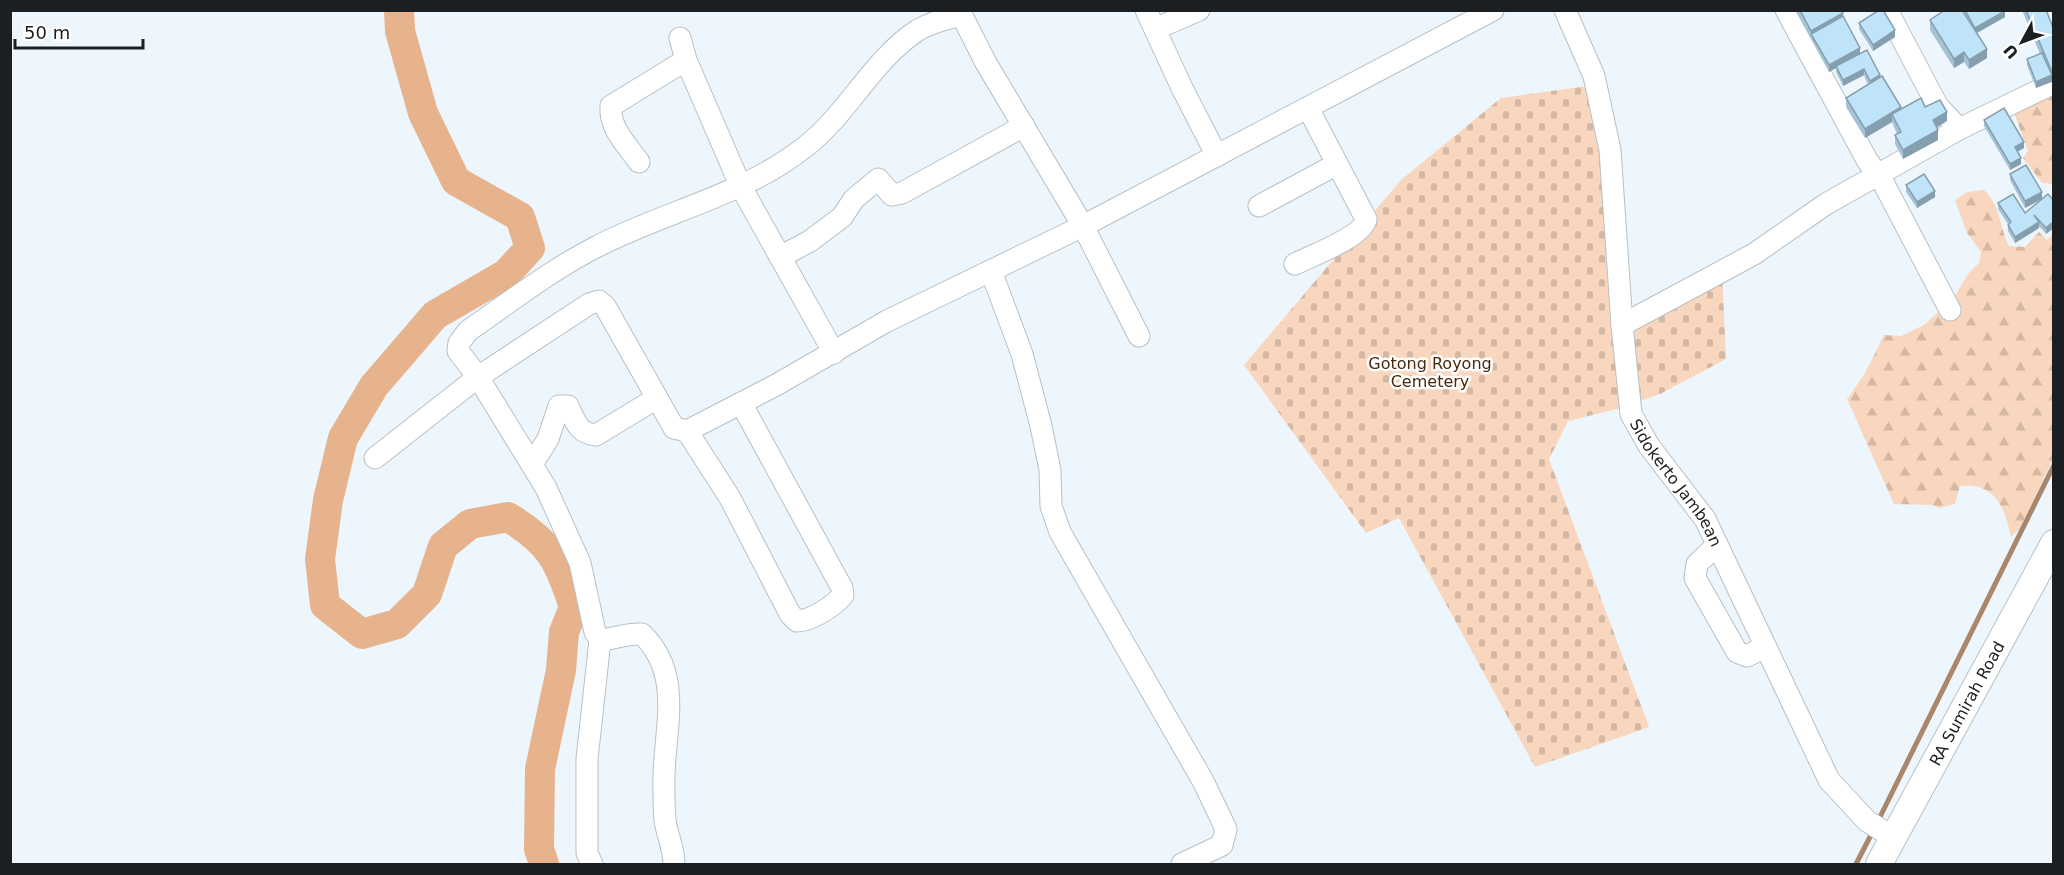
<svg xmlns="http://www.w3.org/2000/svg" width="2064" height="875" viewBox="0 0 2064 875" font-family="'DejaVu Sans',sans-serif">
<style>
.forest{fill:url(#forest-firs)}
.cemetery{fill:url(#cemetery-stones)}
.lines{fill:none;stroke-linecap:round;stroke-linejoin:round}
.stream{stroke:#a9876d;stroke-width:5}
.river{stroke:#e6b38d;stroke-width:30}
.minor-casing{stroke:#b8c0c6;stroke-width:23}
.major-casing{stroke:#b8c0c6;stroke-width:28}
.minor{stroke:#fff;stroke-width:21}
.major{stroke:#fff;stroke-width:26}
.wall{fill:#a4c3d5}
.shaded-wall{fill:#869fae}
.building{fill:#bfe3f8;stroke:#869fae;stroke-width:1.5}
.labels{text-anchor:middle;stroke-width:5;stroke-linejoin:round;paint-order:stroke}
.park-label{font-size:16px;fill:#49280b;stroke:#fff}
.street-label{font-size:16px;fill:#1c1f21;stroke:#fff}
</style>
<defs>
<pattern id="forest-firs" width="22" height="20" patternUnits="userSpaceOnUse" patternTransform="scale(1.5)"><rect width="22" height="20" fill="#f9d7be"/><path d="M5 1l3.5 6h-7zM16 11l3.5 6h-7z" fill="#d5b8a3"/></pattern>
<pattern id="cemetery-stones" width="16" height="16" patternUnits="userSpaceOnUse" patternTransform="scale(1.5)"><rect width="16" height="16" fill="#f9d7be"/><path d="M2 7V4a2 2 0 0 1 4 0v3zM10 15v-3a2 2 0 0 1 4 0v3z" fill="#d5b8a3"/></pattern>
</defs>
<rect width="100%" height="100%" fill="#edf6fc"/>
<g class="forest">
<polygon points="2053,91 2053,184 2042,183 2023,158 2028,151 2013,110"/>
<path d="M1984 190C2001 206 1999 226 2009 246L2025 247 2039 232 2047 240 2053 234V459L2020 528 2011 537C2005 508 1995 482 1960 486L1955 504 1939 508 1933 505 1894 504 1847 399 1864 375 1884 335 1901 336 1924 325 1953 299 1968 274 1979 263 1981 252 1967 233 1955 200 1967 192Z"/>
</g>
<polygon class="cemetery" points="1588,86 1601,146 1611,318 1722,269 1726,359 1660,394 1621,408 1568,421 1549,459 1649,727 1535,767 1399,518 1366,533 1244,365 1401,180 1501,98"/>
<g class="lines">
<g class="stream">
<polyline points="1877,823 2054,465"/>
<polyline points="1856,864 1873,831"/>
</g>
<path class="river" d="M399 10 400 31 423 113 456 181 520 217 530 248 506 274 435 315 374 386 343 438 328 500 320 559 325 605 362 634 397 624 427 594 443 546 470 524 508 517C551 543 559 561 574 607L564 632 561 670 540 769 539 849 544 864"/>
<defs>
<g id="minor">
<polyline points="959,10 986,63 1083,226 1139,336"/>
<polyline points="1146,10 1182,88 1217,156"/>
<path id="s1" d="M1565 10 1594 76 1610 150 1622 325 1631 414 1649 446 1705 519 1829 780 1867 821 1894 838"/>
<polyline points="1786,10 1867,160 1884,184"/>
<polyline points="1887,10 1937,105 1959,129 2054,83"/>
<polyline points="1155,29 1199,10"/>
<polyline points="680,38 686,60 741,187 834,353"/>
<path d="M639 162C627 145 609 128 611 106L686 60"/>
<polyline points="1885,186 1950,310"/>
<polyline points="1259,206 1337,164"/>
<polyline points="780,257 810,241 842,217 854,199 878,179 892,195 902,193 1024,126"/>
<path d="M1295 264C1311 256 1364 236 1366 219L1308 108"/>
<polyline points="991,271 1022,354 1041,426 1050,470 1051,506 1060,532 1203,781 1226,829 1222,845 1182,864"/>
<polyline points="1622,325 1754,254 1826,204 1959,129"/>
<path d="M687 431 730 498 790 614 797 621C811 621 834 606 843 595L842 588 741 403"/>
<polyline points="375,458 478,377 589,304 599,301 605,306 674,428 687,431 776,385 887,321 1083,226 1493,10"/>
<path d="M532 464 548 439 559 406H568C575 421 578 433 596 435L657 398"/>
<polyline points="1717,545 1697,564 1695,578 1737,652 1747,656 1765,647"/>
<polyline points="592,864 587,853 587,759 600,640"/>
<path d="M674 864C674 848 667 835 665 820 664 810 664 801 664 792 661 736 687 678 642 634 626 633 615 639 600 640L595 632 580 563 546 488 478 377 458 351 459 343 468 331C510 302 551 270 596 247 665 211 743 196 805 147 848 114 872 60 918 30 931 22 946 19 961 15"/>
</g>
<g id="major">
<path id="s2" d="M1879 864 2054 543"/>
</g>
</defs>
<use href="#minor" class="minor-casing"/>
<use href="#major" class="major-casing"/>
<use href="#minor" class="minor"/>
<use href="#major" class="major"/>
</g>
<g class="wall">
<polygon points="1795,10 1841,10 1843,16 1860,54 1880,78 1901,109 1925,107 1947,121 1937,127 1938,140 1903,159 1895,144 1895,135 1897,134 1892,122 1865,138 1846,107 1846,98 1868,85 1864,75 1843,86 1836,72 1836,68 1829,72"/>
<polygon points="1964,10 2004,10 2005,17 1977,33 1987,58 1969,69 1964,62 1954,68 1930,30 1930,20 1964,13"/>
<polygon points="2022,10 2046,10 2054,30 2054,81 2036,88 2027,65 2027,59 2040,54"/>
<polygon points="1859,23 1895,37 1873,51 1859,29"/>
<polygon points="1984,120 2024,148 2017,152 2021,164 2010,170 1984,126"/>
<polygon points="2010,174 2042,199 2025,208 2010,180"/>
<polygon points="1906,185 1935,197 1917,208 1906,192"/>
<polygon points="2048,194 2046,234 2039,226 2039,228 2015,243 2008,231 2008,224 1998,209 1998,203 2025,213"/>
</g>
<g class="shaded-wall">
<polygon points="2005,11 2005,17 1975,34 1975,28"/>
<polygon points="1843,13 1843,23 1811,34 1811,40 1811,31"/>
<polygon points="1895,30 1895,37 1873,51 1873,45"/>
<polygon points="1860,48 1860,54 1836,66 1836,68 1829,72 1829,65"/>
<polygon points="1987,49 1987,58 1969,69 1969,60"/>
<polygon points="1964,52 1964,62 1954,68 1954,59"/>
<polygon points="1864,69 1864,75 1843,86 1843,80"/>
<polygon points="2054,71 2054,81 2036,88 2036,82 2052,75 2052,72"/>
<polygon points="1880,75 1880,82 1870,87 1870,81"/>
<polygon points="1901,107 1901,116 1892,114 1892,122 1865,138 1865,129"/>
<polygon points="1947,112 1947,121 1933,130 1933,120"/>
<polygon points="1938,130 1938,140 1903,159 1903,150"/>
<polygon points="2024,142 2024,148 2015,153 2015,147"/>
<polygon points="2021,158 2021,164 2010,170 2010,164"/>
<polygon points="1935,191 1935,197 1917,208 1917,202"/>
<polygon points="2042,192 2042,199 2025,208 2025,201"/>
<polygon points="2054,221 2054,228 2046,234 2046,228"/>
<polygon points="2039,222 2039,228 2015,243 2015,237"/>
</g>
<g class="building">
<polygon points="1800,10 1841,10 1843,13 1811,31"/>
<polygon points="1879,10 1883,10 1895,30 1873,45 1859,23"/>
<polygon points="1945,10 1962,10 1987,49 1969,60 1964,52 1954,59 1930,20"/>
<polygon points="1965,10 2004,10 2005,11 1975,28"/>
<polygon points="2026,10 2046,10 2054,30 2054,71 2052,72"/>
<polygon points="1843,16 1860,48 1829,65 1811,34"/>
<polygon points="1867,50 1880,75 1870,81 1864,69 1843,80 1836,66"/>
<polygon points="2042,53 2052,75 2036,82 2027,59"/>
<polygon points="1882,76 1901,107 1865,129 1846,98"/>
<polygon points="1921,98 1925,107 1940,100 1947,112 1933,120 1938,130 1903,150 1895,135 1901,132 1892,114"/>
<polygon points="2004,108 2024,142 2015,147 2021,158 2010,164 1984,120"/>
<polygon points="2026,165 2042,192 2025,201 2010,174"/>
<polygon points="1924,174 1935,191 1917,202 1906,185"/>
<polygon points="2013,194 2025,213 2048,194 2054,201 2054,221 2046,228 2034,215 2039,222 2015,237 2008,225 2011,222 1998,203"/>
</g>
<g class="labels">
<g class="park-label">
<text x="1430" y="369">Gotong Royong<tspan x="1430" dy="18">Cemetery</tspan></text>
</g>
<g class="street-label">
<text dy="6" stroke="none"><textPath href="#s1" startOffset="495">Sidokerto Jambean</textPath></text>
<text dy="6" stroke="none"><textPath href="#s2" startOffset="183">RA Sumirah Road</textPath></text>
</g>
</g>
<rect width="2064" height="875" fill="none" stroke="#1c1f21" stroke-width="24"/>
<g transform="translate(2022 42) rotate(229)" stroke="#ffffff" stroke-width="4.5" paint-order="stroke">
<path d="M0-4.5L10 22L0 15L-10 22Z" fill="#1c1f21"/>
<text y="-9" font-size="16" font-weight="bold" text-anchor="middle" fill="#1c1f21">U</text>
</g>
<path d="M15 39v9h128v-9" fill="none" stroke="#1c1f21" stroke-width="3"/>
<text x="24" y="39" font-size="18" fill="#1c1f21" stroke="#ffffff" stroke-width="4.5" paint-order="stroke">50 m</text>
</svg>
